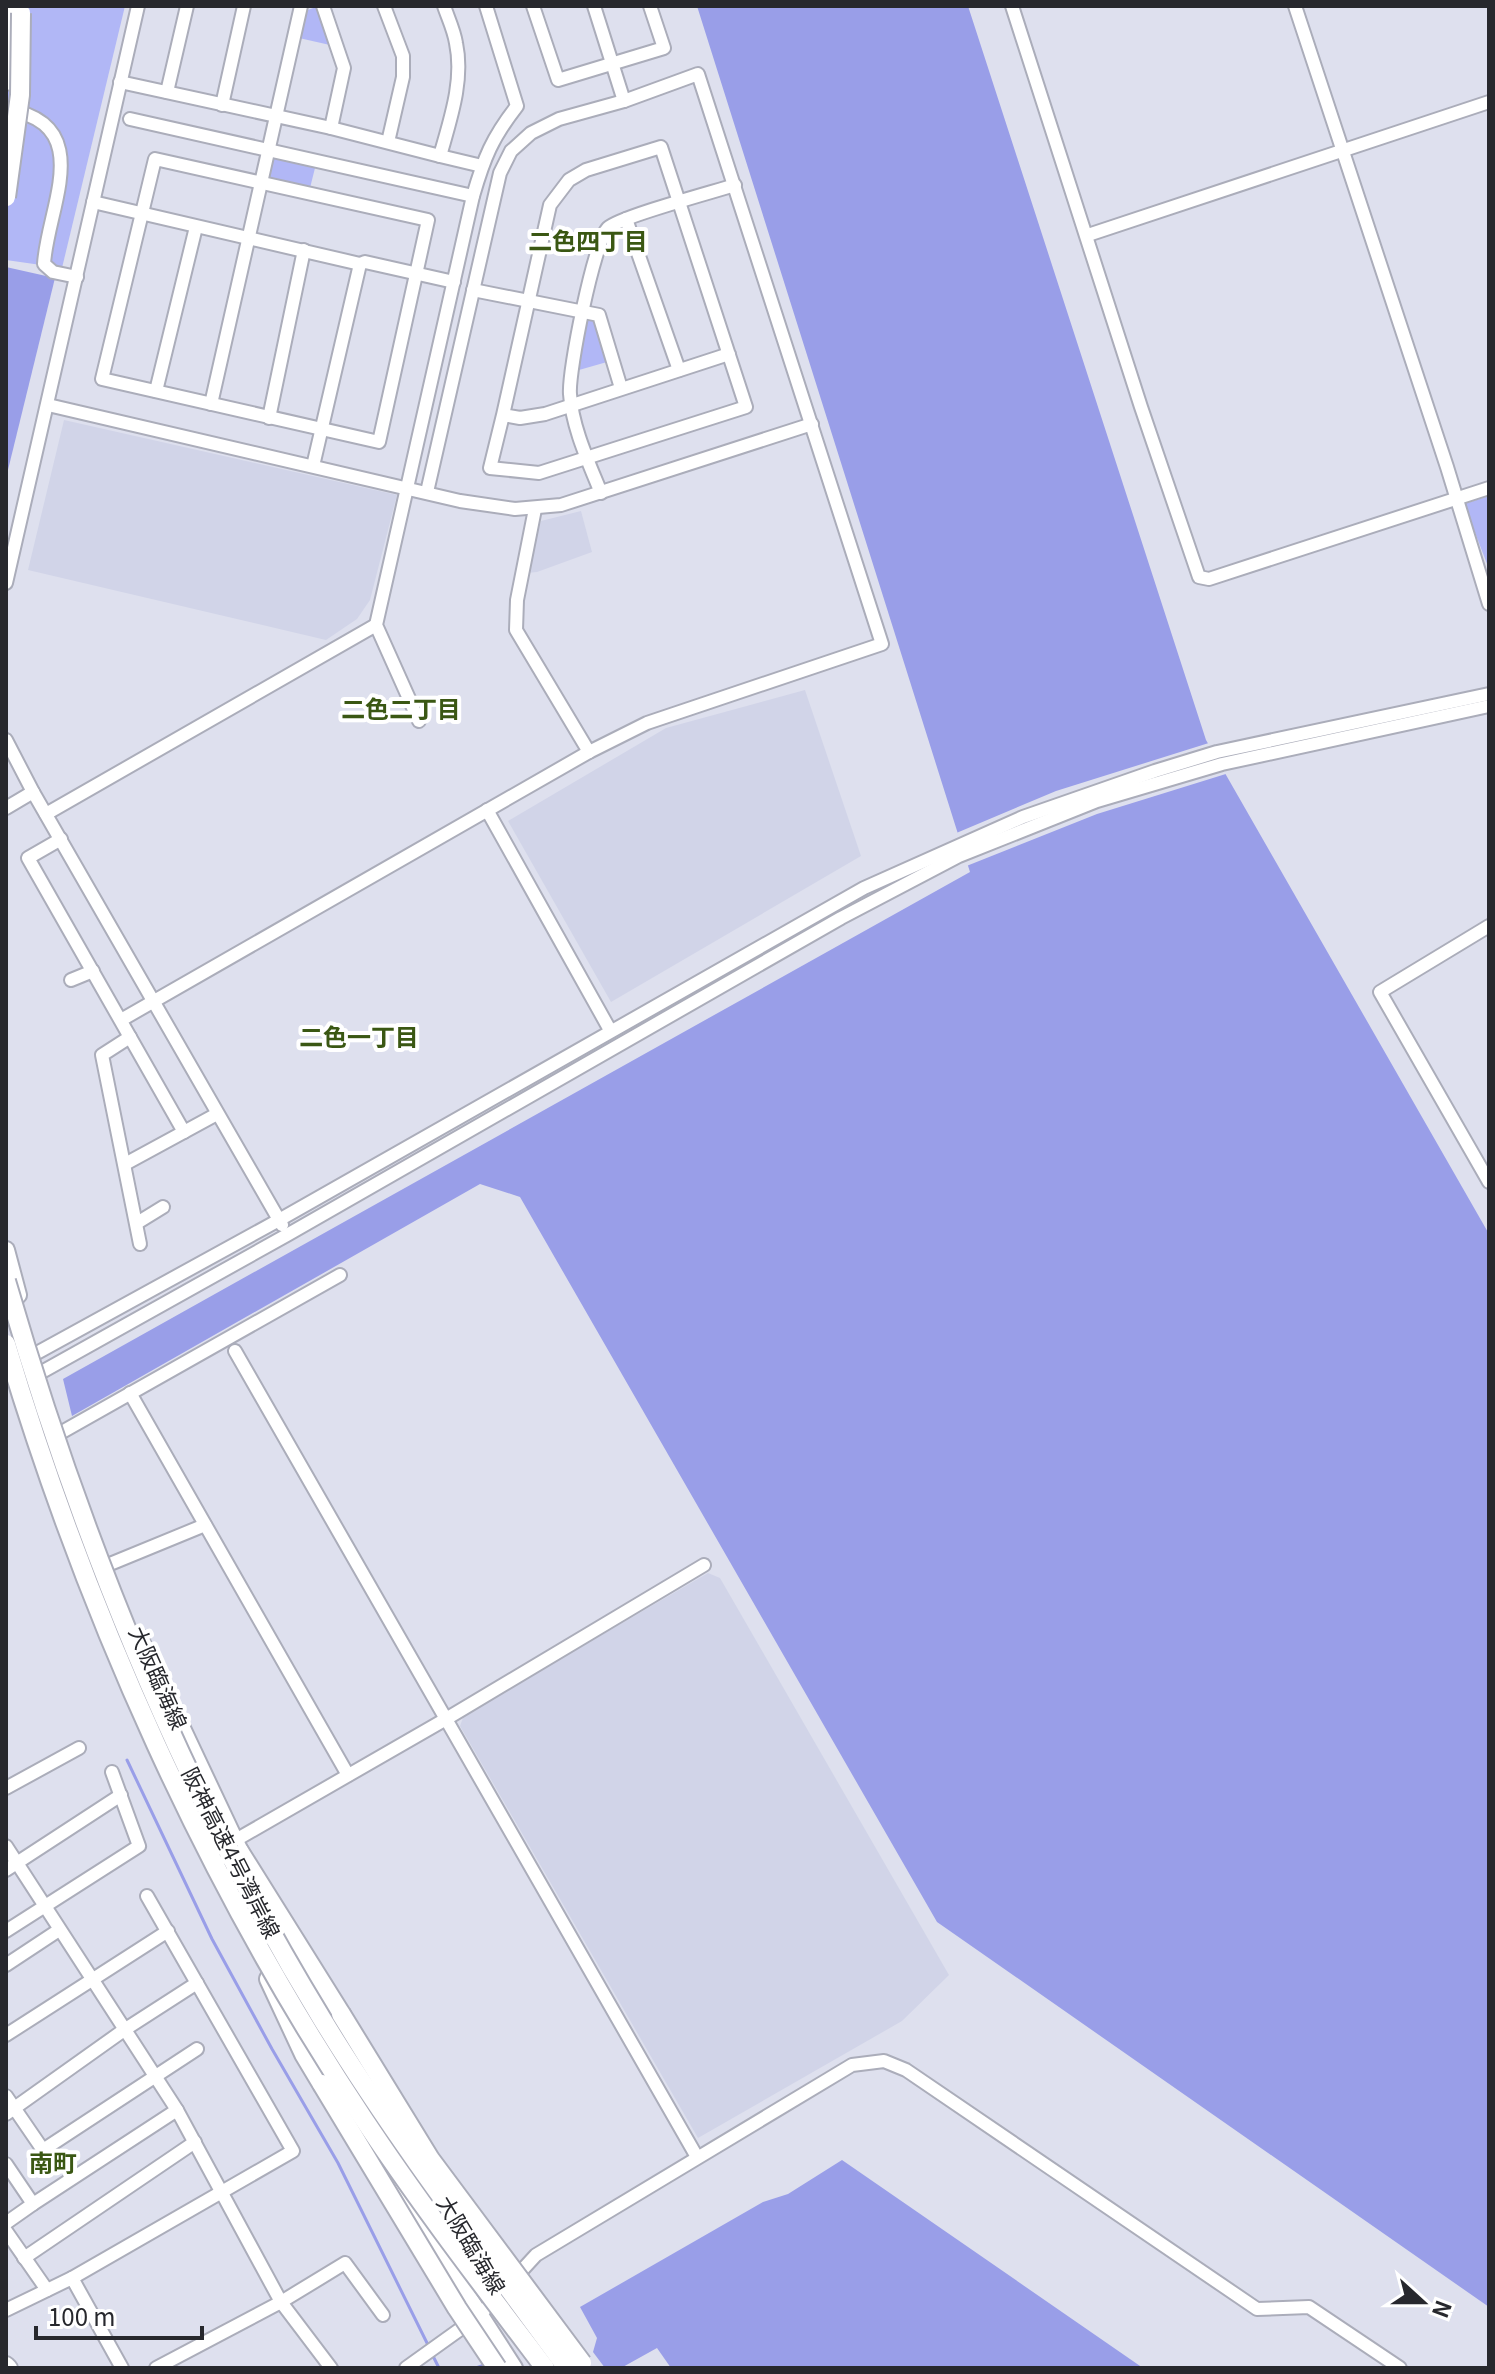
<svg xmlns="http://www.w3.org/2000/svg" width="1495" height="2374" viewBox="0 0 1495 2374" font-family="Georgia,'Noto Sans JP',serif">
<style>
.built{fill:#d1d4e8}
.green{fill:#b1b7f6}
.water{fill:#999ee8}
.pier{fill:#dee0ee}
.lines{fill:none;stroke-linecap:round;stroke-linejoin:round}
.stream{stroke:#999ee8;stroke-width:3}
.minor-casing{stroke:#abadba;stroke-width:16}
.major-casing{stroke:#abadba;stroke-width:20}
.highway-casing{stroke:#abadba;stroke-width:22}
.minor{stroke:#fff;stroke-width:12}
.major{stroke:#fff;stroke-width:16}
.highway{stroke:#fff;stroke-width:18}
.highway-bridge-casing{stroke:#abadba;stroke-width:22;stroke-linecap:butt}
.highway-bridge{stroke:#fff;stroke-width:18}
.labels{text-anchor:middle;stroke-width:8;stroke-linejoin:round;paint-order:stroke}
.street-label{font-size:22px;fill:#27282d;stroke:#fff}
.neighbourhood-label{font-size:24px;font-weight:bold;fill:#3a5713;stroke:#fff}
</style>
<rect width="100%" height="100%" fill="#dee0ee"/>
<g class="built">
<polygon points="64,420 397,495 370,600 357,619 326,640 28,570"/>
<polygon points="581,511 592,552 537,572 527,573 541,521"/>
<polygon points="805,690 861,856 611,1002 508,821 666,728"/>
<polygon points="708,1573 720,1578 949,1975 902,2021 698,2138 460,1726 464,1715"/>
</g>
<g class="green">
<polygon points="6,6 125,6 62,268 6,260"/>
<polygon points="316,7 330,45 299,38 305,11"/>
<polygon points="274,156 316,164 310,188 267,179"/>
<polygon points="587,320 595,321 607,362 579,370"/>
<polygon points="1489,496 1489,569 1464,504"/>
</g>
<g class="water">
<polygon points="697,6 968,6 1206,740 1489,1234 1489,2307 937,1922 520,1197 480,1184 72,1416 63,1379 970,872"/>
<polygon points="6,267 55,278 6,478"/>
<polygon points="842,2160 1143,2368 671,2368 657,2348 621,2368 605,2368 593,2352 597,2338 580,2307 763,2202 788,2194"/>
</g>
<polygon class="pier" points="1212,742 1229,773 1097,814 964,867 954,834 1056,791"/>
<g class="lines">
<g class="stream">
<polyline points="127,1760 212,1939 272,2049 338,2163 429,2347"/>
<polyline points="432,2354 439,2368"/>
<polyline points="476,2368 487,2364"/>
</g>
<defs>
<g id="minor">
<polyline points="323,6 344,68 331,128"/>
<polyline points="384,6 403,56 403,77 388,142"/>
<polyline points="533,6 558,80 664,48 650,6"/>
<polyline points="594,6 624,101"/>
<polyline points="1012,6 1141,407 1199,577 1209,579 1489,488"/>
<polyline points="1295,6 1447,467 1489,604"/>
<path d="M120 82 331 128 440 156C450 120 464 81 456 43 454 30 448 18 444 6"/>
<polyline points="167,92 187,6"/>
<polyline points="222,105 244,6"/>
<path d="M6 109C98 124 47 208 44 264L53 272 77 277"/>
<polyline points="130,119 473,196"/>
<polyline points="440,156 482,166"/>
<polygon points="155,159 428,220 379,442 102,379"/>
<polyline points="93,202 360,264 313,466"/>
<polyline points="626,219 679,370"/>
<polyline points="1088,235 1489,102"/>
<polyline points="360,264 365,262 454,282"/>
<polyline points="473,290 599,315 621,388"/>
<polyline points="156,391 196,227"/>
<polyline points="211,404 301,6"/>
<polyline points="48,405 460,501 515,509 561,505 812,424"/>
<polyline points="503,415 490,468 539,473 746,407 661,147 586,170 569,180 550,205 503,415 520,418 545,414 729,354"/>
<polyline points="269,418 304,250"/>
<path d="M601 493C589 463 572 427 570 394 568 372 594 242 608 228 619 217 713 192 735 185"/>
<polyline points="535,509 517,600 516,630 589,752"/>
<polyline points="6,583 138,6"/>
<path d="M419 721 376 625 473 196C484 158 492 138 517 106L486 6"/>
<polyline points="6,740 33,792 282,1225"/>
<polyline points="6,808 33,792"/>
<polyline points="487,810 610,1030"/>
<polyline points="46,814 376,625"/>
<polyline points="61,839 28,858 184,1132"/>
<polyline points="1489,926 1380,992 1489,1182"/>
<polyline points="71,980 93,971"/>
<polyline points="121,1020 589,752 647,723 882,644 698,74 624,101 559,119 531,133 511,151 500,173 427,492"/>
<polyline points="130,1037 102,1055 140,1244"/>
<polyline points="125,1164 217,1114"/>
<polyline points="137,1223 163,1207"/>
<polyline points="235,1351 697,2157"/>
<polyline points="24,1360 279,1220 864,888 1023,817 1155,771 1217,752 1489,694"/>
<polyline points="31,1378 287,1235 841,918 959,856 1097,801 1222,764 1489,706"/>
<polyline points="130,1393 348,1775"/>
<polyline points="62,1432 340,1275"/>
<polyline points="110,1564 205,1525"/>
<polyline points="6,1788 79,1748"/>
<polyline points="234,1841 446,1719 704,1565"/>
<polyline points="6,1846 177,2110 281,2302 331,2368"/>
<polyline points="6,1870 121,1795"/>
<polyline points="6,1931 139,1846 112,1772"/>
<polyline points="6,1965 59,1930"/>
<polyline points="6,2035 168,1931"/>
<polyline points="6,2096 43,2150 197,2049"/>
<polyline points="6,2114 124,2030 197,1983"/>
<polyline points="6,2164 33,2204 177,2110"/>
<polyline points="6,2223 33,2204"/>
<polyline points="6,2231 47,2290"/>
<polyline points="24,2258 195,2142"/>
<polyline points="72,2278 293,2151 147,1896"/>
<polyline points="513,2280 536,2255 852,2065 884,2061 906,2070 1257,2309 1309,2307 1400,2368"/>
<polyline points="6,2310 72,2278 122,2368"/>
<polyline points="156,2368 281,2302 345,2263 383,2315"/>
<polyline points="406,2368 480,2315 497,2296"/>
</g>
<g id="major">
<polyline points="6,1250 18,1295"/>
<polyline points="139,1637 245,1862"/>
<polyline points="308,1977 341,2033"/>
<polyline points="361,2131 514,2368"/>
<polyline points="6,2365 9,2368"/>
</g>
<g id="highway">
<polyline points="6,81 7,6"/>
<polyline points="239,1851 341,2014"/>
<polyline points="269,1979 304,2054 322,2084"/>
</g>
</defs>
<use href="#minor" class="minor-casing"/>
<use href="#major" class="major-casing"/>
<use href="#highway" class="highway-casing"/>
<use href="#minor" class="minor"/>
<use href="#major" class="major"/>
<use href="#highway" class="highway"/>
<defs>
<g id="highway-bridge">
<polyline points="6,197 20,95 21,13"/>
<path d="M6 1281C81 1539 181 1789 322 2019 396 2140 483 2253 567 2368"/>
<path d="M6 1344C87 1615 206 1882 363 2118 420 2204 483 2286 545 2368"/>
<polyline points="341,2014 430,2159 582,2363"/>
<polyline points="322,2084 457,2308 497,2368"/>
</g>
</defs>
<use href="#highway-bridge" class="highway-bridge-casing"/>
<use href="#highway-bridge" class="highway-bridge"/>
</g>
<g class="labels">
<g class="street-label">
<text transform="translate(158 1678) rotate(66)" y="8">大阪臨海線</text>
<text transform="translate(231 1853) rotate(63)" y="8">阪神高速4号湾岸線</text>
<text transform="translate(471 2245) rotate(59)" y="8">大阪臨海線</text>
</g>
<g class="neighbourhood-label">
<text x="588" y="250">二色四丁目</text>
<text x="401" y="718">二色二丁目</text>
<text x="359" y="1046">二色一丁目</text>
<text x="53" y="2172">南町</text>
</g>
</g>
<rect width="1495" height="2374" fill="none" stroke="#27282d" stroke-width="16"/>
<g transform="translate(1423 2302) rotate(111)" stroke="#ffffff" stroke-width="6" paint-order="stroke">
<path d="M0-6L14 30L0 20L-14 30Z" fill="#27282d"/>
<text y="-12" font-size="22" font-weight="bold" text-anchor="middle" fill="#27282d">N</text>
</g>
<path d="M36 2326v12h166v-12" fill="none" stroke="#27282d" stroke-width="4"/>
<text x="48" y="2326" font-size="24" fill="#27282d" stroke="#ffffff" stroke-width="6" paint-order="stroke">100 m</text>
</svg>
